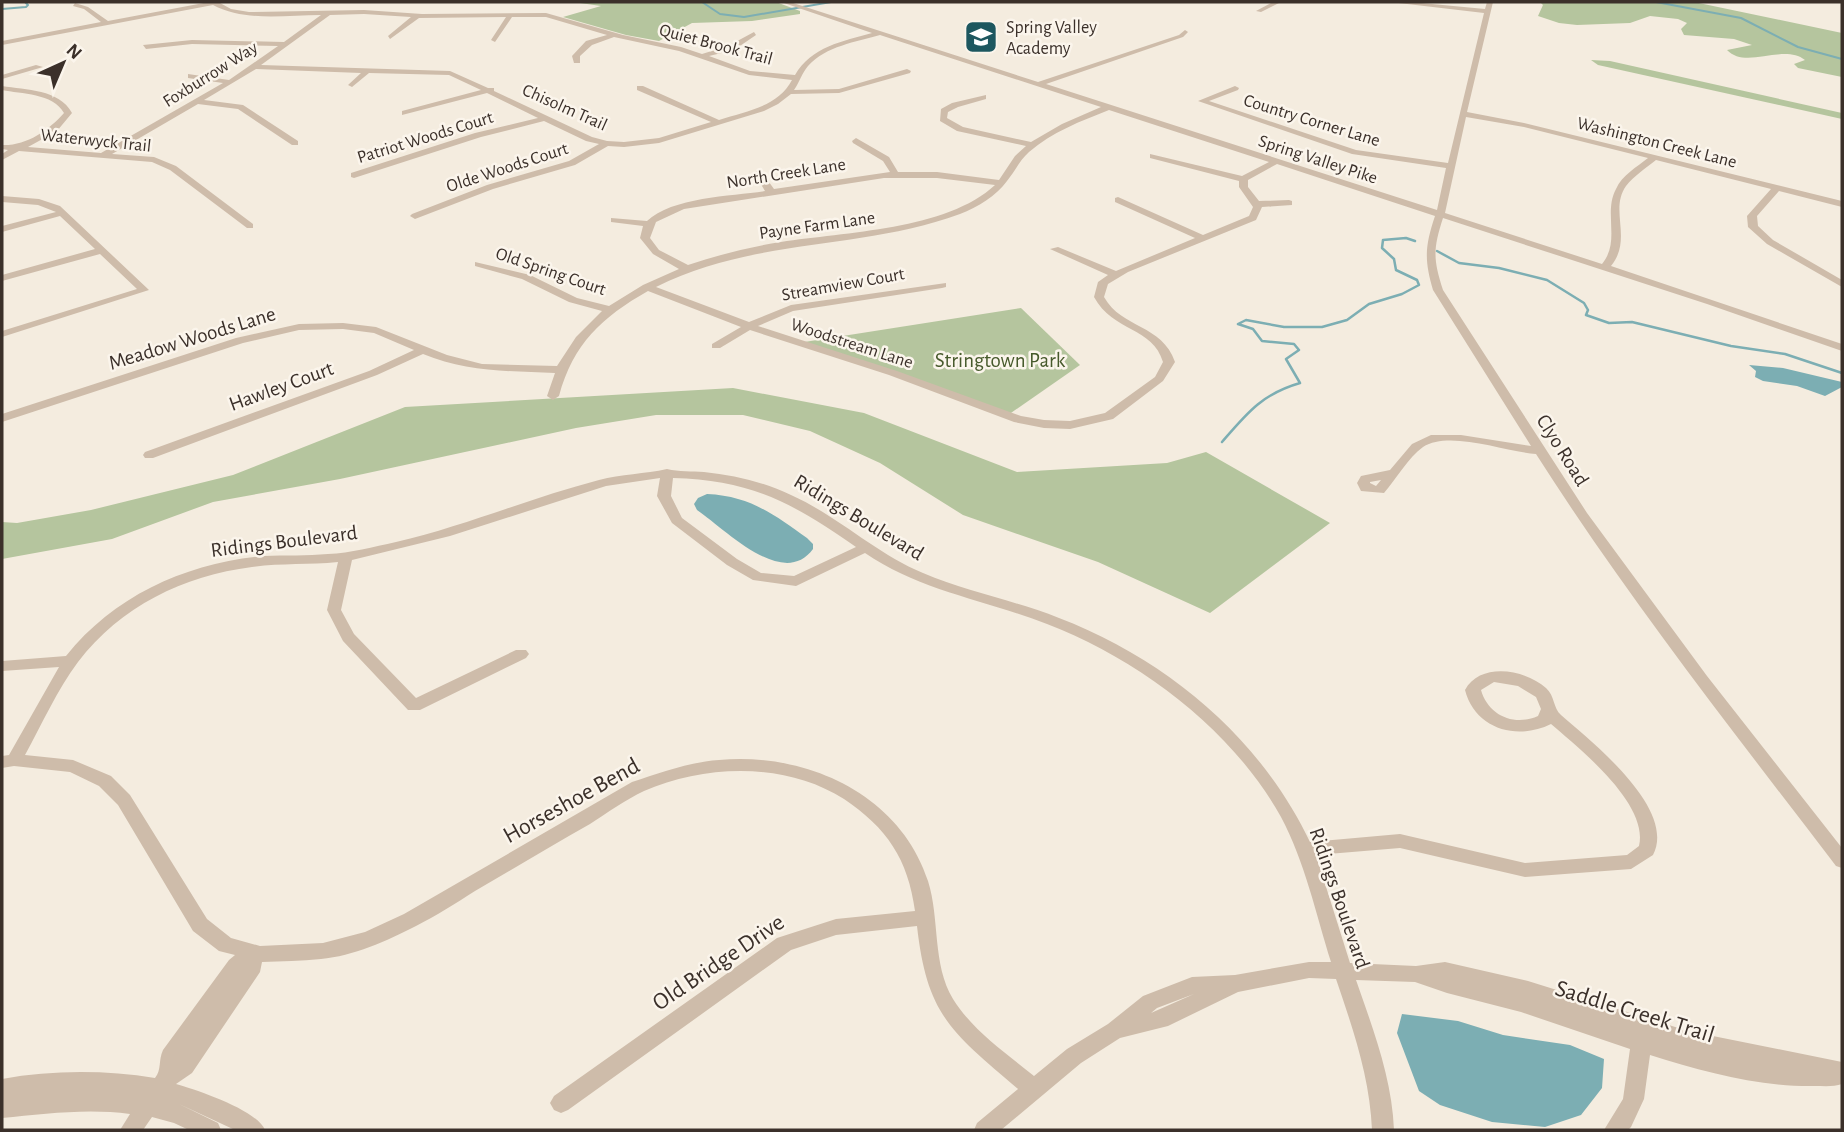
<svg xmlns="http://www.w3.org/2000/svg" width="1844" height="1132" viewBox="0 0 1844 1132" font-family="'Alegreya Sans',sans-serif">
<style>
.green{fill:#b5c59e}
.water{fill:#7caeb3}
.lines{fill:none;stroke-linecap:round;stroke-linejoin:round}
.stream-far1{stroke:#7caeb3;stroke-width:2}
.stream{stroke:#7caeb3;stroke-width:2.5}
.minor{fill:#cebcaa;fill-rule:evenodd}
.labels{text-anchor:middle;stroke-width:5;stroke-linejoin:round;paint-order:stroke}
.far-poi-label{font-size:18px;fill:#3b302a;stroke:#fbf5ec;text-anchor:start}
.far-street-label{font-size:18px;fill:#3b302a;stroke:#fbf5ec}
.street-label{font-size:21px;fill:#3b302a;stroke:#fbf5ec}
.park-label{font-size:21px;fill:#475a2c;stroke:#fbf5ec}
.near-street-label{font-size:24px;fill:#3b302a;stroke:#fbf5ec}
</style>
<rect width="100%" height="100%" fill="#f4ecdf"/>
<g class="green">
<polygon points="573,2 776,2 800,11 800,14 752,21 692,23 659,41 626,35 563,17 601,6"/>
<path d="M1540 2H1694L1842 33V77L1798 68 1794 64 1805 60C1783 43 1746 70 1727 50L1752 45 1734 39 1684 35 1681 29 1687 23 1678 19 1650 16 1630 23 1577 25 1559 23 1538 16 1543 5Z"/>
<polygon points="1591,60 1610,61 1842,113 1842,119 1598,65"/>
<polygon points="1021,308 1080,365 1008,415 798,343"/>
<polygon points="733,388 864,413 1017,472 1167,463 1206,452 1330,523 1210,613 1098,562 963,515 880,463 810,431 743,415 656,415 576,428 340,479 213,502 112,539 2,559 2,522 17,523 91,510 233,475 405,407"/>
</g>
<g class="water">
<polygon points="1749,365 1783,368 1842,382 1842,387 1825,396 1797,386 1763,381 1755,377 1756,371"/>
<path d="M707 494C750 496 773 514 807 538L813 544V549C783 590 725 529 697 510L694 504 698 498Z"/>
<polygon points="1402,1014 1458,1021 1503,1035 1570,1045 1604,1059 1602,1088 1581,1115 1545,1127 1492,1122 1440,1105 1419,1091 1397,1033"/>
</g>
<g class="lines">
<g class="stream-far1">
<polyline points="454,2 495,2"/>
<polyline points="702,2 720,14 744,17 831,2"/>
<polyline points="832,2 875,2"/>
<polyline points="1656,2 1741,18 1798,47 1842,59"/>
<polyline points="2,9 26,7 28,5 25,2"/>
</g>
<g class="stream">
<polyline points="1437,251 1459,263 1499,268 1547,280 1584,303 1588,310 1586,315 1609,323 1632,322 1731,346 1785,354 1842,373"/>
<path d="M1222 442C1247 413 1262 394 1300 383L1286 359 1299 350 1294 344 1262 341 1253 329 1238 324 1246 320 1284 327H1322L1347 320 1369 304 1402 294 1419 285 1417 280 1396 270 1394 259 1382 248 1383 240 1406 238 1415 241"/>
</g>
<g class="minor">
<path d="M209 2H221L220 3 231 9 249 12 364 10 422 14 546 13 623 35 681 47 702 54 728 46 754 32 756 35 734 50 709 56 750 71 795 75C811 47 843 41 872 33L781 2H790L1038 82 1179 35 1185 30 1188 32 1183 37 1046 84 1437 210 1446 168 1352 154 1198 101 1235 86 1239 88 1238 90 1209 101 1356 150 1448 163 1484 13 1390 2H1411L1485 9 1487 2H1493L1467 112 1524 123 1842 201V207L1779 191 1757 216 1758 226 1773 240 1842 280V287L1767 244 1748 227 1747 216 1771 189 1656 160C1646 168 1634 176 1626 186 1609 210 1633 239 1611 266L1842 344V351L1707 304 1443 218C1433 249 1433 259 1443 290L1587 513 1707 676 1842 848V868L1836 866C1733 731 1627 597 1536 454 1505 452 1450 430 1423 447 1408 458 1396 479 1384 493L1361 491 1357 483 1361 476 1390 470 1412 444 1431 435H1461L1531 446 1433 290C1424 259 1425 246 1435 216L1277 164 1248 180V187L1259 201 1289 200 1292 201V205L1262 207 1256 220 1128 272 1108 284 1104 297C1122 329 1162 324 1175 362L1163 381 1113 419 1070 429 1044 428 1014 422 889 375 750 330 720 348H712V344L741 327 648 291C602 317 573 344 559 396L553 400 547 396 555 373C509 371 466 372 423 354L377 375 153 458H145L143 455 145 452 369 371 414 350 374 333 343 329 299 330 243 343 2 422V414L236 338 299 324 343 323 376 327 447 355 482 364 557 366 576 337 602 311 569 302 522 279 475 266V262L530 275 577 298 609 306 643 285 679 269 653 254 640 238 643 226 611 222V218L647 221C672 197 732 196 765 191L754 173 758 170 761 171 774 189 890 172 883 161 853 143 852 141 856 138 889 157 898 172H937L999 180 1015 156 1026 146 957 131 940 121 941 109 952 103 986 95V99L958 107 948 112 947 118 963 127 1031 142 1062 124 1101 107 880 35C856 42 826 46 808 66 802 73 800 81 794 90L839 89 907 69 911 71 910 73 839 93 791 94 778 104 764 111 659 143 624 147 608 146 575 165 493 189 415 219 410 216 412 214 487 185 569 161 599 144 586 141 544 121 481 137 354 178 351 177V173L475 133 538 118 487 93 402 115V111L481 90 449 75 369 73 352 87 348 85 361 73 256 69 204 100 243 105 298 141V145H292L238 109 198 104 112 154 154 157 176 166 253 224V228H247L170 170 152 162 19 151 2 160V154L8 150 2 149V145C26 146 48 131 64 113 53 93 21 94 2 90V86C26 90 59 89 72 113L57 131 28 147 101 153 223 83 188 78V74L229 80 278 46 192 44 146 49 143 45 192 40 284 42 321 15C285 15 245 22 213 5L2 45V41L101 22 84 9 73 6 75 3 88 7 108 21ZM364 14 411 17 388 36 390 39 419 18 506 17 491 40 495 42 512 17H546L607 35 586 41 572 56 574 63H580V56L592 45 614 37 679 51 749 75 792 80C778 107 746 111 719 120L643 86H637V90L711 122 659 138 624 142 607 141 592 137 494 91V88H488L450 71 261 65 330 15ZM1109 110 1269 162 1242 176 1150 154V158L1239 181V187L1253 207 1249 216 1203 235 1118 197 1115 198V202L1195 238 1116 271 1058 247 1050 249 1108 275 1098 282 1094 297C1113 332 1153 327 1163 362L1155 377 1105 413 1070 421 1044 420 1021 416 897 371 758 326 793 311 942 288 946 287V283L791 305 749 322 656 287C756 237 859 251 960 214 978 207 996 196 1007 181 1015 171 1020 160 1029 152 1052 132 1081 121 1109 110ZM1466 117 1524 127 1648 158C1637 167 1622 175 1616 189 1603 213 1621 241 1602 264L1445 213ZM884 178H937L995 185C947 230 844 232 781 242 749 247 718 255 688 265L659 250 650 238 656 222 684 209ZM1381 480 1376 486 1370 483V482Z"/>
<polygon points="1273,2 1281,2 1261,12 1256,11"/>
<polygon points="36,65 43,67 2,79 2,75"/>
<polygon points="2,196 39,199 60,206 149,290 2,337 2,331 137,289 100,254 2,281 2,275 95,249 60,216 2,232 2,226 56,212 38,205 2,202"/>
<path d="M667 469C679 472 692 471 704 472 734 475 764 482 791 495 838 516 875 553 923 573 967 592 1014 600 1059 618 1166 659 1260 737 1310 842L1400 834 1525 863 1627 855 1639 846C1649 804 1580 749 1551 724 1517 741 1475 729 1465 690 1480 662 1525 669 1546 688 1555 696 1553 708 1561 715 1592 742 1677 809 1653 855L1631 869 1525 877 1400 848 1316 855 1350 963 1416 966 1445 962 1528 981 1688 1031 1842 1062V1084C1834 1087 1824 1086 1815 1086 1759 1087 1704 1072 1650 1055L1644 1099 1631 1127 1628 1130H1604L1623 1099 1630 1049 1521 1012 1447 993 1415 982 1356 980C1373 1029 1392 1078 1394 1130H1372C1370 1078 1353 1029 1336 979L1309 978 1238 992 1168 1026 1120 1038 1081 1063 1001 1130H974L977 1123 1018 1089C953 1033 927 1017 917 926L836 935 791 950 568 1110 561 1113 554 1110 550 1103 554 1096 777 938 836 919 915 911C908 859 887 828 844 799 786 762 706 764 644 791 625 800 607 813 590 824 551 846 513 869 475 891 456 903 436 916 416 926 387 941 353 956 321 959 301 961 282 961 262 962L260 972 192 1073 176 1084C197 1090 257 1110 265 1130H235L179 1104 218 1123 221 1130H189L174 1123 152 1117 143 1130H120L130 1114C87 1108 44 1114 2 1118V1079C52 1070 105 1070 155 1078 162 1069 158 1061 163 1050L229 960 235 955 219 951 193 931 118 805 99 786 70 772 14 766 2 768V756L9 755 59 667 2 671V661L66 656C115 595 187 563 264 556 285 555 307 556 328 554 351 553 373 547 396 542 465 526 530 498 599 480 621 474 645 474 667 469ZM660 478 657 496 672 523 727 565 753 580 796 586 865 553C920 591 986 600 1047 624 1140 660 1232 729 1281 817 1305 862 1316 914 1331 962H1309L1235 975 1192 977 1143 996 1108 1024 1067 1049 1034 1076C1006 1053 973 1031 953 999 932 964 940 919 928 881 900 794 806 752 719 760 689 762 660 773 632 782L404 914 365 932 323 943 260 946 231 938 207 919 130 795 111 776 73 760 25 755C42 724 57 690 78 662 121 606 183 576 252 567 280 563 309 565 338 562L327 610 343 641 408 710H420L526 658 529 654 526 650H516L416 698 354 634 341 610 352 560 450 536 606 486ZM673 478C751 480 793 503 856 547L794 576 761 573 737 559 682 518 671 496ZM1494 682 1518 686 1536 697 1541 709 1538 716C1514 727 1488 715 1481 690ZM1194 994 1151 1013 1157 1008Z"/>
</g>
</g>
<defs>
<symbol id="school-square" viewBox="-11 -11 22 22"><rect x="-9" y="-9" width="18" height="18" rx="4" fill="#1d575f" stroke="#fbf5ec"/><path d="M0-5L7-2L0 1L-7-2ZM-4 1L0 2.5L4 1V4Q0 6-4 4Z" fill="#fff"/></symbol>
</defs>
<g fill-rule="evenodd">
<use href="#school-square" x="962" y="18" width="38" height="38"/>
</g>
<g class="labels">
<g class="far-poi-label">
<text x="1006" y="33">Spring Valley<tspan x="1006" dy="21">Academy</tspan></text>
</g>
<g class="far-street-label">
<text transform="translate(716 44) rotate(15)" y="6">Quiet Brook Trail</text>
<text transform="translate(210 74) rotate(-32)" y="6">Foxburrow Way</text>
<text transform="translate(565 107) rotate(24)" y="6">Chisolm Trail</text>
<text transform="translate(1312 120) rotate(17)" y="6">Country Corner Lane</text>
<text transform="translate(425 137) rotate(-17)" y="6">Patriot Woods Court</text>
<text transform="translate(96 140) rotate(6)" y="6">Waterwyck Trail</text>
<text transform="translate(1657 142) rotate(14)" y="6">Washington Creek Lane</text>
<text transform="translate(1318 159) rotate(18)" y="6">Spring Valley Pike</text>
<text transform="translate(507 167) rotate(-18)" y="6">Olde Woods Court</text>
<text transform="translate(786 173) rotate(-9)" y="6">North Creek Lane</text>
<text transform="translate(817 225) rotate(-8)" y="6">Payne Farm Lane</text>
<text transform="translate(551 271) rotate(19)" y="6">Old Spring Court</text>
<text transform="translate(843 284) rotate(-10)" y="6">Streamview Court</text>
<text transform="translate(852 343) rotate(18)" y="6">Woodstream Lane</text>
</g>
<g class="street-label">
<text transform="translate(192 338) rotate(-17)" y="7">Meadow Woods Lane</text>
<text transform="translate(281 386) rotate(-20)" y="7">Hawley Court</text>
<text transform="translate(1563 450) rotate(58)" y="7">Clyo Road</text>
<text transform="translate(859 517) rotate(31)" y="7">Ridings Boulevard</text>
<text transform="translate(284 541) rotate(-7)" y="7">Ridings Boulevard</text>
<text transform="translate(1340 898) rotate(71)" y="7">Ridings Boulevard</text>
</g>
<g class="park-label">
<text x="1000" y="367">Stringtown Park</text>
</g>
<g class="near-street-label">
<text transform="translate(571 800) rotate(-29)" y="8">Horseshoe Bend</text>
<text transform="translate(718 962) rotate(-34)" y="8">Old Bridge Drive</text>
<text transform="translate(1635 1011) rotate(17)" y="8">Saddle Creek Trail</text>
</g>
</g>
<rect width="1844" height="1132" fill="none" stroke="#3b302a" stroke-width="7"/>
<g transform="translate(63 63) rotate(44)" stroke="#fbf5ec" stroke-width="5" paint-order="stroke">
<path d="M0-5L12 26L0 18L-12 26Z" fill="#3b302a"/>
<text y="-10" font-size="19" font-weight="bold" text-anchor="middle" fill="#3b302a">N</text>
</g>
</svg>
